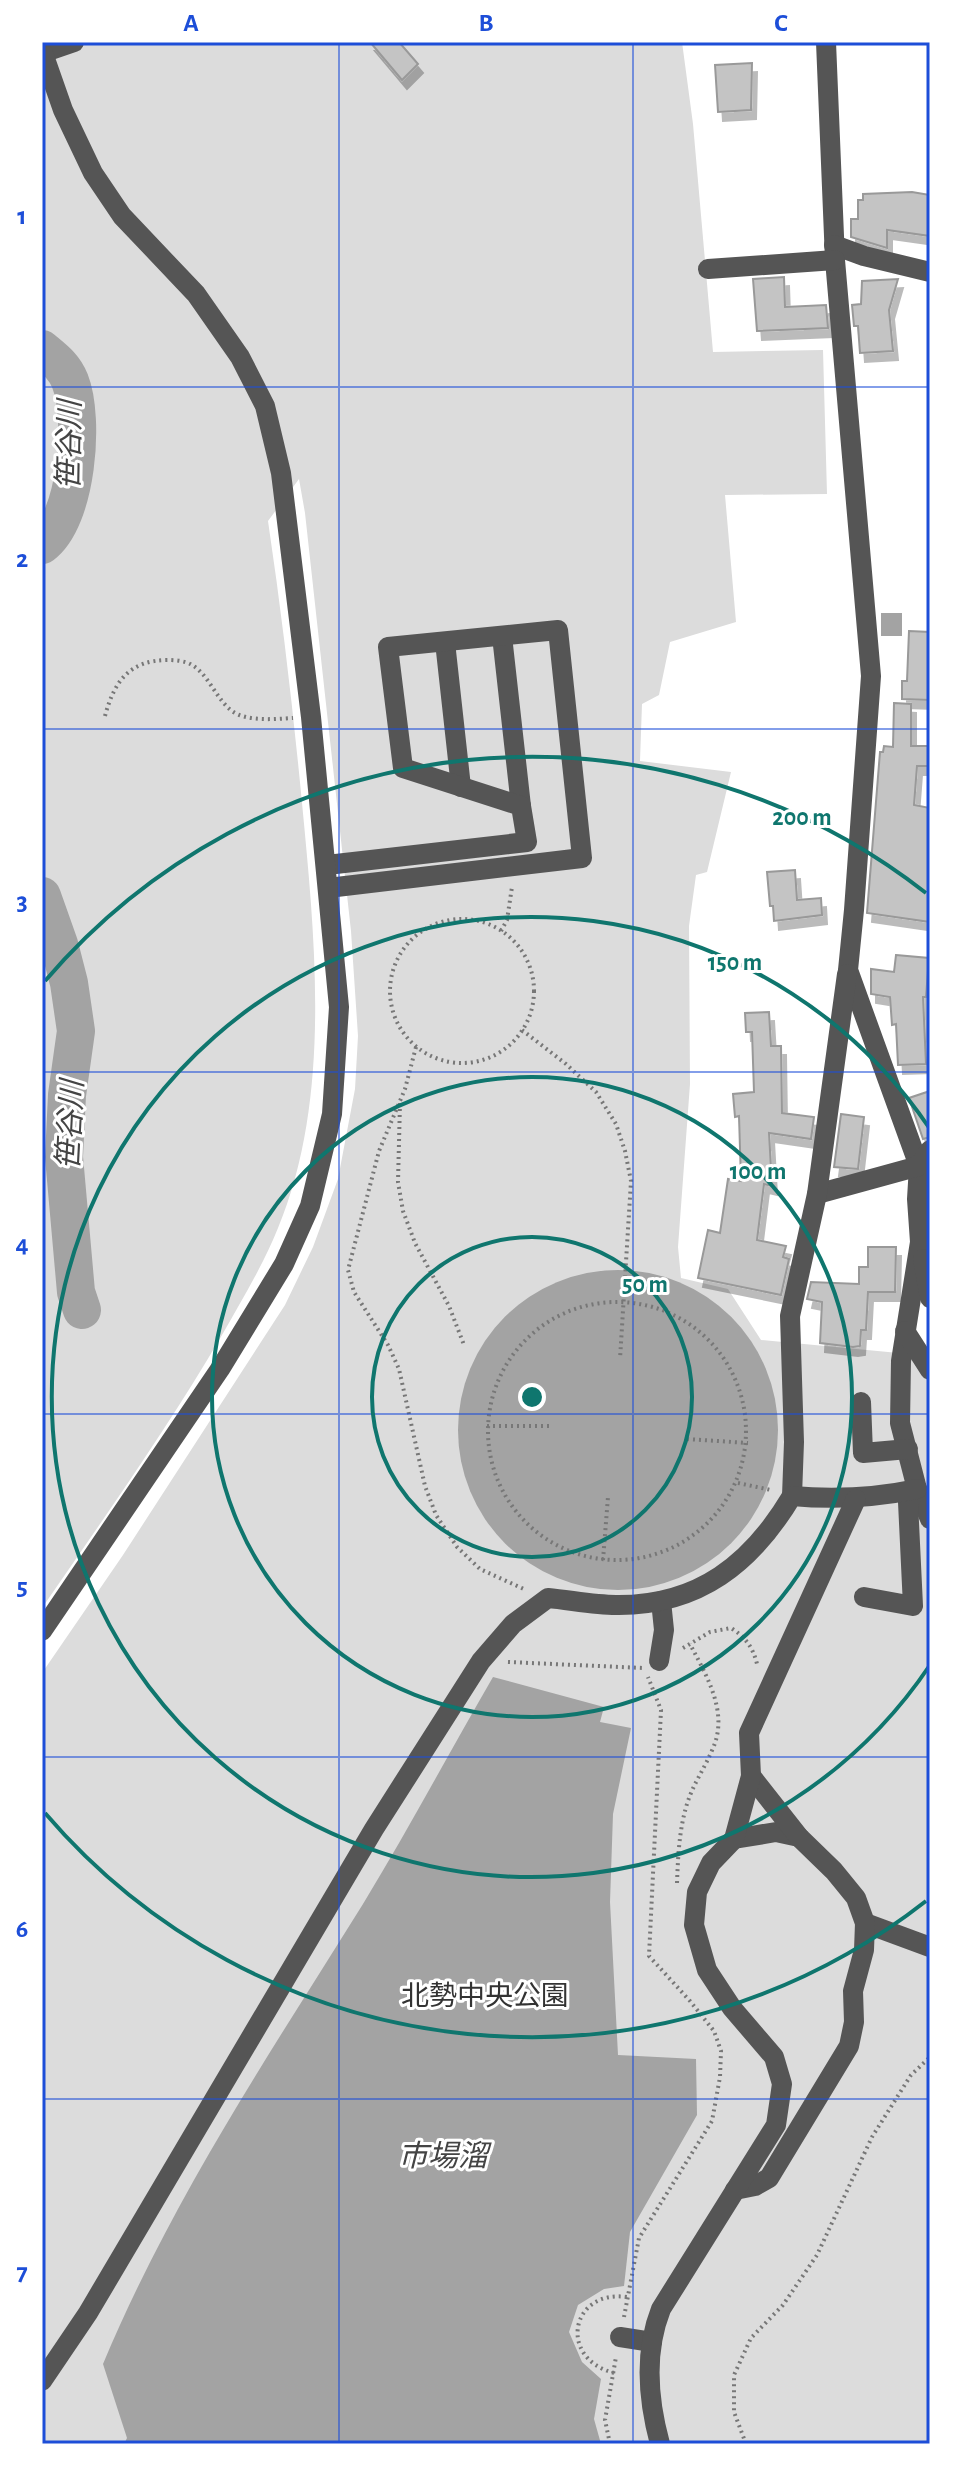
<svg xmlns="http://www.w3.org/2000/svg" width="972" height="2486" viewBox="0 0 972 2486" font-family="'Alegreya Sans','Noto Sans JP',sans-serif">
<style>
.green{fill:#dcdcdc}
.water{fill:#a3a3a3}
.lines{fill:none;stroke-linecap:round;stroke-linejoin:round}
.river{stroke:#a3a3a3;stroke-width:38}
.building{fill:#c4c4c4;stroke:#999;stroke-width:2;filter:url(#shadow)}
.path{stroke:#777;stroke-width:4;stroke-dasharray:2 4;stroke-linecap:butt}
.minor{stroke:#555;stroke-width:20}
.grid{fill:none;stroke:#1d4ed8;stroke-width:2;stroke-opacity:0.55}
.ring{fill:none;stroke:#0f766e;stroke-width:4}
.labels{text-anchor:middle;stroke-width:6;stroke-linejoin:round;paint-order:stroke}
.park-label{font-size:28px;fill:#333;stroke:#fff}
.water-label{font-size:30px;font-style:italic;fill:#444;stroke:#fff}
.centre{fill:#0f766e;stroke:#fff;stroke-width:4}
.ring-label{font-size:24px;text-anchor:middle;font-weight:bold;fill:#0f766e;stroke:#fff;stroke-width:6;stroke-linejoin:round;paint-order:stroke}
.neatline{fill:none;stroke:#1d4ed8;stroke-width:3}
.grid-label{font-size:26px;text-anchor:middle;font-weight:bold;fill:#1d4ed8}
</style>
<defs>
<filter id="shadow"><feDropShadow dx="5" dy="9" stdDeviation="0" flood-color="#0004"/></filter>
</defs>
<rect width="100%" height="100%" fill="#fff"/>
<path class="green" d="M42 42H682L693 124 713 352 823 350 827 494 725 495 736 622 670 642 659 695 642 704 640 761 731 772 707 872 696 875 689 926 690 1084 678 1247 681 1278 728 1289 761 1340 930 1356V2444H42V1673L123 1555 285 1305 313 1247 338 1179 355 1089 358 1036 351 931 305 513 299 479 268 521C282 615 293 709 302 803 315 939 332 1099 278 1228 263 1265 242 1300 222 1335 167 1429 104 1518 42 1608Z"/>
<g class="water">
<rect x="881" y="613" width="21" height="23"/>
<circle cx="618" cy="1430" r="160"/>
<path d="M493 1677 604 1707 600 1722 631 1728 613 1814 610 1902 618 2055 696 2059 697 2115 630 2232 624 2286 604 2289 578 2305 569 2332 582 2362 601 2379 594 2419 601 2444H124L127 2438 103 2364C171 2201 270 2053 363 1904 408 1830 449 1753 493 1677Z"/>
</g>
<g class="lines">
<g class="river">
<path d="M42 349C54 359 64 366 70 381 85 419 77 519 42 545"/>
<polyline points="42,896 59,944 69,983 76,1031 67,1095 64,1157 76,1292 82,1310"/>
</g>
</g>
<g class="building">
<polygon points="370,42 399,42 418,64 402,80"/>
<polygon points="752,63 751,110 718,112 715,65"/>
<polygon points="912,192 930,195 930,236 887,230 887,248 851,237 851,219 858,219 858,200 863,200 863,194"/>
<polygon points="784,277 785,307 826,305 828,328 757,331 753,279"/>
<polygon points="898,279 889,310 893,351 860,353 858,326 854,326 852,305 861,304 862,281"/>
<polygon points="909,631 930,632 930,700 902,699 902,681 907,681"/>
<polygon points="894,703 911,704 911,746 930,746 930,766 917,766 914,805 930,808 930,922 867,913 880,752 883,752 884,746 893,747"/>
<polygon points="795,870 797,900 821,898 822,915 774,921 773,906 770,906 767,872"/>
<polygon points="896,955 929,958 926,997 923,997 926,1064 898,1065 896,1024 892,1025 890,997 871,994 871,969 894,972"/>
<polygon points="769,1012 771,1046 781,1046 782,1113 814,1117 811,1139 769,1133 772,1186 764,1184 757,1240 786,1246 783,1257 789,1259 781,1295 698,1278 708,1230 720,1233 728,1179 741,1181 739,1116 735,1117 733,1094 754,1092 752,1032 746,1032 745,1013"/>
<polygon points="930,1091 930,1137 923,1139 909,1098"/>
<polygon points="841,1114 864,1117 858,1169 834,1167"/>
<polygon points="868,1247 896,1247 895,1292 868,1292 866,1330 861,1330 860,1346 853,1347 820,1343 822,1302 807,1299 811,1282 859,1284 859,1267 868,1267"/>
</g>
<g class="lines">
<g class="path">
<path d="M105 716C114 682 129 660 168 660 175 660 186 661 192 665 209 675 216 699 232 711 247 722 275 719 293 718"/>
<circle cx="462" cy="991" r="72"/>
<polyline points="501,931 507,920 512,887"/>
<polyline points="522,1030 566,1064 596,1092 616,1124 625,1151 631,1181 620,1359"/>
<polyline points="416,1047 405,1089 379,1151 348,1270 354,1292 388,1345 399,1369 425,1486 436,1515 457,1547 480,1569 526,1590"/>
<polyline points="400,1103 398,1182 403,1211 415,1243 449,1306 464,1345"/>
<circle cx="617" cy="1431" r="129"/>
<polyline points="487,1426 549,1426"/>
<polyline points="687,1439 748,1443"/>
<polyline points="738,1483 771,1490"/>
<polyline points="603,1560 608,1497"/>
<path d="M683 1648 710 1632 731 1628C745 1637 753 1647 757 1664"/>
<polyline points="508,1662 643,1668"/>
<path d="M677 1883C678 1857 679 1830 687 1804 693 1784 705 1768 713 1748 729 1712 706 1675 690 1644"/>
<polyline points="624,2317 639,2238 712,2121 720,2077 721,2051 714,2031 690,2001 649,1956 661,1710 648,1677"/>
<path d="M614 2373C557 2358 571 2289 627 2297"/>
<polyline points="610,2444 605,2420 616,2357"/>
<polyline points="746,2444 734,2412 734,2375 751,2338 783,2305 817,2255 872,2137 911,2075 930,2057"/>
</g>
<g class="minor">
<polyline points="826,42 835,260 871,676 854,910 848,970 919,1166 917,1199 920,1242 901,1361 900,1423 917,1489 930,1519"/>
<polyline points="42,53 74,42"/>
<polyline points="834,245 864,256 930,272"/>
<polyline points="708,269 835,260"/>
<polyline points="502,636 521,806"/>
<polyline points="445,642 461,787"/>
<polyline points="327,865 527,842 521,806 403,768 388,647 558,630 582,858 328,888"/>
<polyline points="817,1194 919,1166 930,1150"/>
<polyline points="923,1259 930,1298"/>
<polyline points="905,1331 930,1370"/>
<polyline points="861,1402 863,1453 908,1449"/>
<polyline points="792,1496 794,1442 790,1316 817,1194 847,974"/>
<polyline points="864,1597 913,1606 908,1502 917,1489"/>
<polyline points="42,1631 220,1369 284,1264 310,1206 332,1114 339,1007 311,717 281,473 265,406 240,357 196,294 122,216 93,173 63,110 43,53"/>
<polyline points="659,1661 664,1630 661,1601"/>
<polyline points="734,1839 776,1832 799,1837"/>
<polyline points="865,1923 930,1947"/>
<polyline points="735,2190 755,2186 769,2178 849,2046 854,2022 853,1991 864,1950 865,1923 856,1898 834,1871 799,1837 751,1776"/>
<polyline points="620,2337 652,2342"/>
<path d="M42 2381 88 2313 374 1829 481 1661 513 1624 548 1598C570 1600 594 1605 616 1605 699 1606 752 1563 792 1496 836 1500 874 1498 917 1489"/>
<path d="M660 2444C648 2400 644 2352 661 2309L776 2125 782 2084 774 2057 732 2008 707 1970 694 1925 697 1892 711 1863 734 1839 751 1776 749 1733 856 1499"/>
</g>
</g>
<path class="grid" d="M339 42V2444M633 42V2444M42 387H930M42 729H930M42 1072H930M42 1414H930M42 1757H930M42 2099H930"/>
<g class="ring">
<circle cx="532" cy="1397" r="160"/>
<circle cx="532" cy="1397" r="320"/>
<path d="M930 1665A480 480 0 1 1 930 1129"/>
<path d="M926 1901A640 640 0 0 1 45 1813M45 981A640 640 0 0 1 926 893"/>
</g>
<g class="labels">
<g class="park-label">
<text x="485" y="2005">北勢中央公園</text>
</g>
<g class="water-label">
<text transform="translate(69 445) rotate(-89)" y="10">笹谷川</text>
<text transform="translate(70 1125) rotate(-87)" y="10">笹谷川</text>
<text x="443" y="2166">市場溜</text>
</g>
</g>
<circle cx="532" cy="1397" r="12" class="centre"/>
<g class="ring-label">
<text x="802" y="825">200 m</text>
<text x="735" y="970">150 m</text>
<text x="758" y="1179">100 m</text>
<text x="645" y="1292">50 m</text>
</g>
<rect width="972" height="2486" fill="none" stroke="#ffffff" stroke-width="88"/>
<rect x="44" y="44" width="884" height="2398" class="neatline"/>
<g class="grid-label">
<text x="191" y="31">A</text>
<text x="486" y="31">B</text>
<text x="781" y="31">C</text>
<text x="22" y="224">1</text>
<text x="22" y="567">2</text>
<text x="22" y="910">3</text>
<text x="22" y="1252">4</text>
<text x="22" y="1595">5</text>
<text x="22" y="1937">6</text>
<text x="22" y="2280">7</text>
</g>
</svg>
